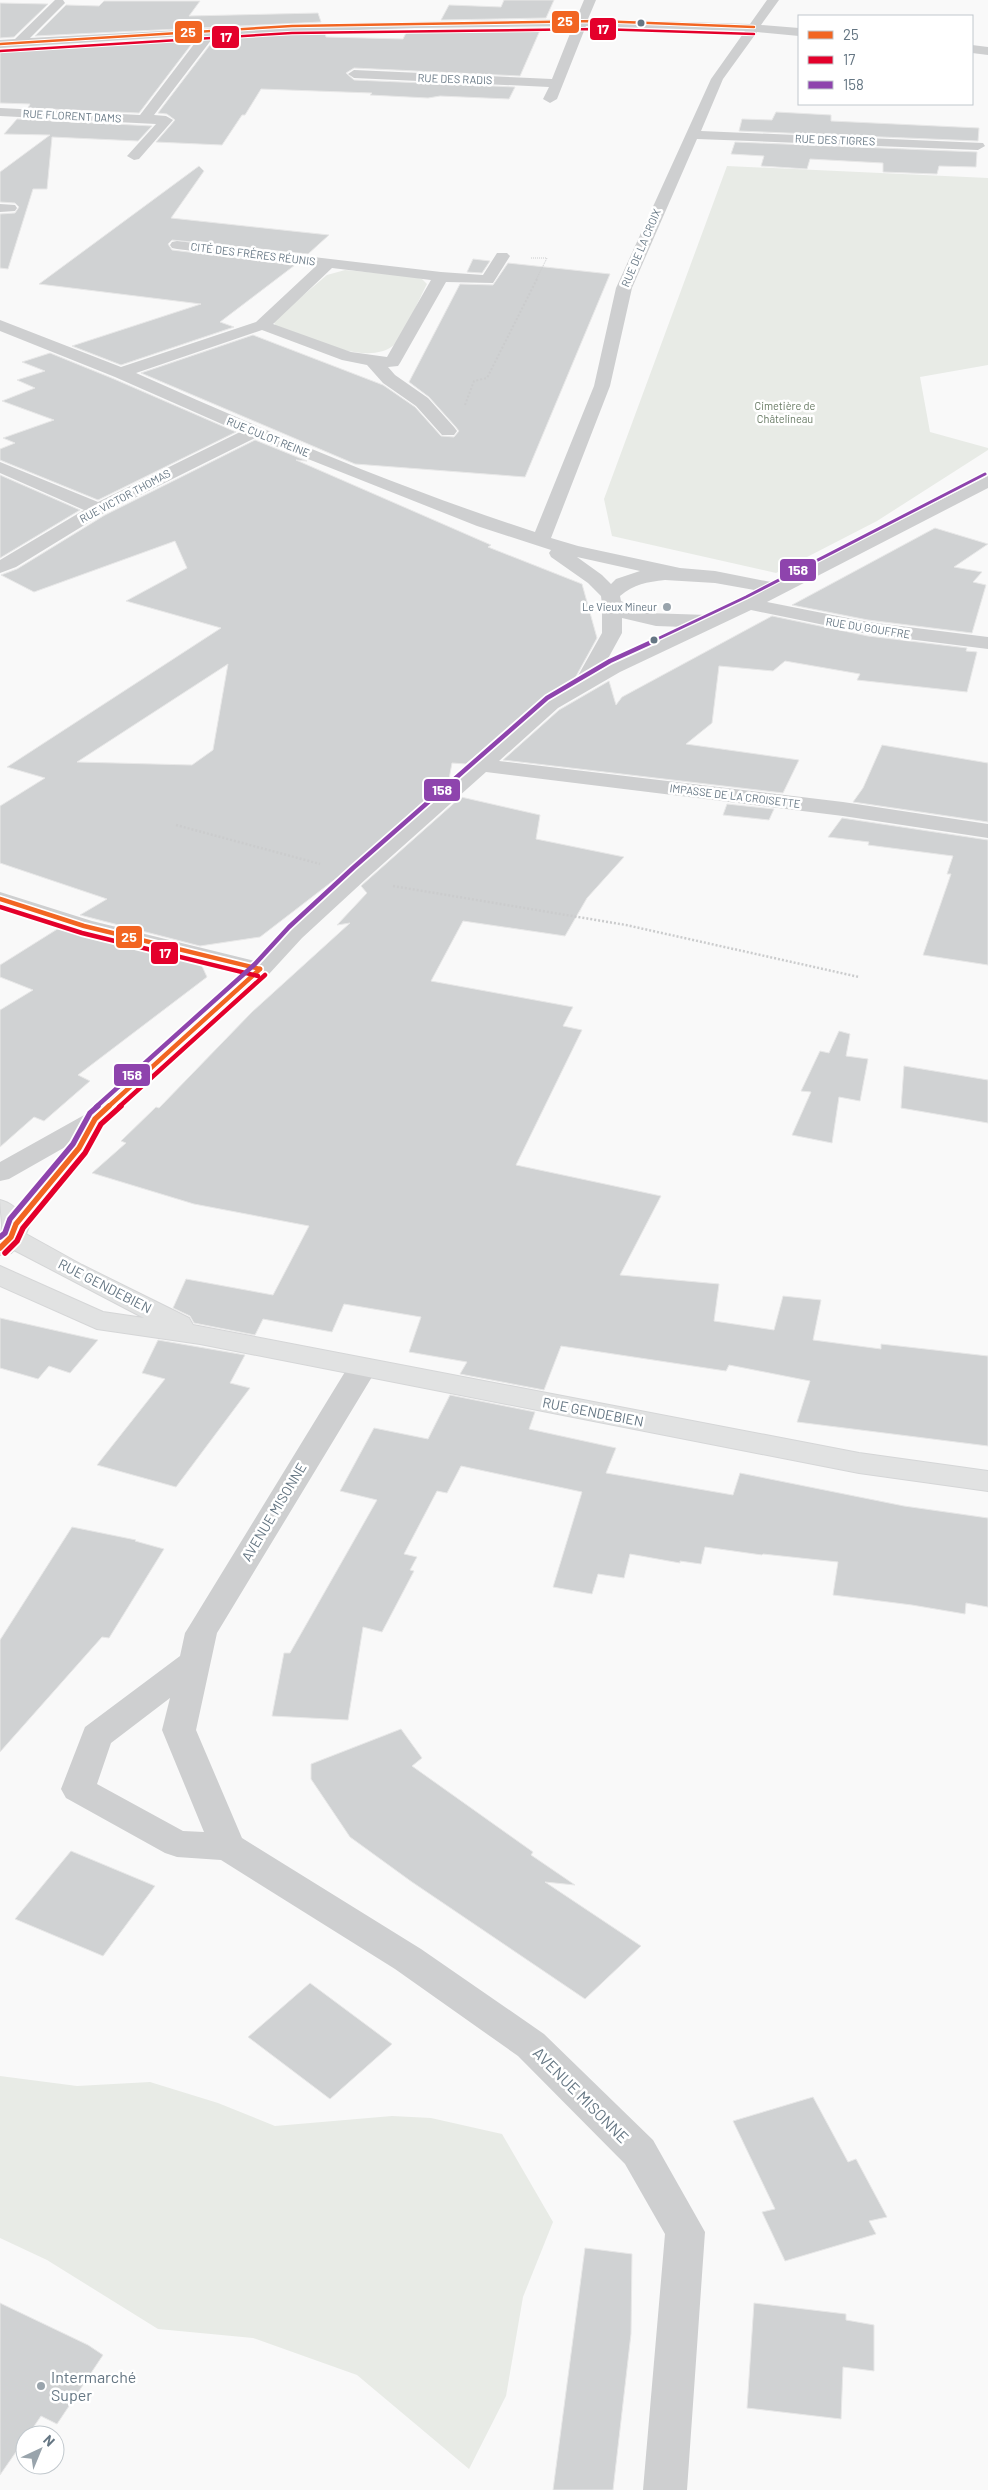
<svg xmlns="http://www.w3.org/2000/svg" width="988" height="2490" viewBox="0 0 988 2490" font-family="Barlow,sans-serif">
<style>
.green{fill:#e8ebe6}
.building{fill:#d0d2d3;stroke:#e8e8e8;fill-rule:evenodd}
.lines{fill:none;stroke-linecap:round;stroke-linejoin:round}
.major-casing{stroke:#d5d6d7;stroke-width:2}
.path-far2{stroke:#cbcccd;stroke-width:1;stroke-dasharray:1 1;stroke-linecap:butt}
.path-far1{stroke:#cbcccd;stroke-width:2;stroke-dasharray:2 2;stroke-linecap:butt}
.path{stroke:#cbcccd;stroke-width:2.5;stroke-dasharray:2 2;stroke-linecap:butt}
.minor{fill:#cecfd0;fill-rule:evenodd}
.major{fill:#e1e2e2;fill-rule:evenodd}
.bus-1-far2-casing{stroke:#fff;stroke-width:4.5}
.bus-1-far1-casing{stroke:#fff;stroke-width:8}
.bus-1-casing{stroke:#fff;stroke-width:9}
.bus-2-far2-casing{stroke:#fff;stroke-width:4.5}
.bus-2-far1-casing{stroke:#fff;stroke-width:8}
.bus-2-casing{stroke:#fff;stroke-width:9}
.bus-3-far2-casing{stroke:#fff;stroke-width:5.5}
.bus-3-far1-casing{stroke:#fff;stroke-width:8}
.bus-3-casing{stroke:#fff;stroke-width:9}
.bus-1-far2{stroke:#f26522;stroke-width:2.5}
.bus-1-far1{stroke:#f26522;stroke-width:4.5}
.bus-1{stroke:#f26522;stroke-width:5.5}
.bus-2-far2{stroke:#e4002b;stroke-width:2.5}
.bus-2-far1{stroke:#e4002b;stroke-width:4.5}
.bus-2{stroke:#e4002b;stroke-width:5.5}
.bus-3-far2{stroke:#8e44ad;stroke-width:3}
.bus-3-far1{stroke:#8e44ad;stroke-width:4.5}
.bus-3{stroke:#8e44ad;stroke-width:5.5}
.bus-dot{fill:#657683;stroke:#fff;stroke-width:2}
.poi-dot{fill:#99a4ac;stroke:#fff;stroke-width:2}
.labels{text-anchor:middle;stroke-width:5;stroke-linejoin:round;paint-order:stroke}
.far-street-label{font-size:11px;fill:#657683;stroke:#fff}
.far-park-label{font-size:11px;fill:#687a64;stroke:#fff}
.far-poi-label{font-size:11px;fill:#657683;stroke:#fff;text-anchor:end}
.street-label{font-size:14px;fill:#657683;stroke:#fff}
.near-street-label{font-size:16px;fill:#657683;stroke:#fff}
.near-poi-label{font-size:16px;fill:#657683;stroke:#fff;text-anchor:start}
.line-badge{stroke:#fff;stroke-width:2}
.badge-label{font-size:14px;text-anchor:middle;font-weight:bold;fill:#fff}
</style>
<rect width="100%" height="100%" fill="#f9f9f9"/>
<g class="green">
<polygon points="727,166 988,178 988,365 920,377 930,432 988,448 988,450 877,521 776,573 612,536 604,499"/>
<path d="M345 270 411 276 422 279 427 284C420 297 403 337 394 345 367 368 304 336 276 326L273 321 327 275Z"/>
<polygon points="0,2076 77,2086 150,2082 218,2103 275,2126 392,2116 431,2118 502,2134 553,2222 523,2297 506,2396 469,2469 357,2375 253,2338 158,2329 47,2260 0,2238"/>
</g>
<g class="building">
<polygon points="504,0 554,0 546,18 441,20 449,5 501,7"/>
<polygon points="104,1 200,1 189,16 318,13 321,22 35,36 66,5 99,6"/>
<polygon points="0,3 48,4 14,37 0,38"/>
<polygon points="541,28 520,76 354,68 346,73 354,80 515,87 509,99 440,96 428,98 370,95 372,93 261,89 245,115 242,115 222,145 156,142 175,120 167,114 158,113 216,37 325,33 326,37 403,39 407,31"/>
<polygon points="197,37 139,113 28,108 30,104 0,103 0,50"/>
<polygon points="776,112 831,115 831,121 979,128 978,141 739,131 742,119 772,120"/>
<polygon points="17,119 152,126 138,141 52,137 47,189 33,189 8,269 0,268 0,214 15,213 19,207 15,203 0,202 0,172 50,135 4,134"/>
<polygon points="735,142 977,152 976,167 939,166 937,174 883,172 883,163 810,159 807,169 761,166 764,156 731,154"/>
<polygon points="199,166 204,171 171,218 329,235 308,254 172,240 168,244 172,250 295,265 220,322 234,327 121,365 72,346 201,304 39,284"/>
<polygon points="473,259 490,261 482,273 467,272"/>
<polygon points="508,263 610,274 525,477 355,464 141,373 253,335 383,385 415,407 441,436 454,437 459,431 455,426 429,397 409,382 460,284 493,285"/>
<polygon points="50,353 114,379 236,432 98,500 0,460 0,449 15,443 3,438 54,420 2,401 35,388 17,380 45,371 22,362"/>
<path d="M255 440 307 461 296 460 491 545 488 547 582 584 597 638 574 680 543 699 466 764 452 763 449 779 342 874 260 937 200 946 80 915 107 899 0 863V806L45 778 7 767 221 628 126 601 187 568 175 541 34 592 1 575 17 569 105 515ZM228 664 213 750 192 765 77 762Z"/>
<polygon points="0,475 80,510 0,558"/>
<polygon points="935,528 988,544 954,567 982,572 973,582 986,585 972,633 868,620 792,605"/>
<polygon points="772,616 868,636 967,648 966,651 977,652 967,692 857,680 860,674 785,661 773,671 719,666 712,723 686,744 799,760 783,793 503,760 559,710 609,681 616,705 622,697"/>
<polygon points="882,745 988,763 988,822 853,802 863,788"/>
<polygon points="461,797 540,815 536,839 624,857 587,898 565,936 463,921 431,981 573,1007 563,1026 582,1030 516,1165 661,1196 620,1275 719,1284 714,1321 774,1330 783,1296 821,1300 813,1340 881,1349 881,1344 988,1356 988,1446 797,1422 810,1381 729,1365 726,1371 561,1346 544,1390 460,1374 467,1362 409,1352 421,1317 344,1304 332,1332 263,1319 255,1335 194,1323 190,1316 173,1308 186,1279 273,1295 309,1226 194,1204 92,1173 126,1143 121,1141 156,1107 159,1108 252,1012 350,923 337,925 367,893 361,886"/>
<polygon points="727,804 774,809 769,820 723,815"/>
<polygon points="842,818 988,840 988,965 923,955 951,874 947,874 953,856 868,845 869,842 828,837"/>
<polygon points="59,928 201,964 207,977 78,1075 90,1081 44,1121 34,1117 0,1147 0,1010 33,990 0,977 0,965"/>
<polygon points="839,1031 850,1034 846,1056 868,1059 860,1101 839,1097 832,1143 792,1135 811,1092 801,1091 820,1051 829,1053"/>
<polygon points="904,1066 988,1080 988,1123 901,1108"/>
<polygon points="0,1318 71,1334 98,1340 70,1373 49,1366 38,1379 0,1368"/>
<polygon points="158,1340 245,1355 230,1383 250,1388 176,1487 97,1465 165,1379 142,1373"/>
<polygon points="450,1395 535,1412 529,1429 616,1448 606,1473 733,1495 740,1473 904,1506 988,1518 988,1607 966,1603 965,1614 912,1605 833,1595 838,1562 763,1554 762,1555 705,1547 701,1564 680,1561 680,1563 630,1554 624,1578 598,1574 592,1594 553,1587 582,1492 461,1466 447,1493 437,1491 404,1554 417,1557 410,1570 414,1571 382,1632 363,1627 348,1720 272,1716 284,1653 290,1653 377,1500 340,1491 374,1428 428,1439"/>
<polygon points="72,1527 136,1540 135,1541 164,1549 109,1638 102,1637 0,1752 0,1640"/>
<polygon points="401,1729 422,1758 412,1766 533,1852 531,1855 575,1885 545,1882 641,1946 585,1999 412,1882 350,1837 311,1779 311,1764"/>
<polygon points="71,1851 155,1886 103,1956 15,1919"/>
<polygon points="310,1983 392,2044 330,2099 248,2037"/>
<polygon points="813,2097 848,2162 856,2159 887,2217 869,2221 876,2234 785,2261 762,2212 775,2209 733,2121"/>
<polygon points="585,2248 632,2254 631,2334 613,2490 553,2490"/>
<polygon points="0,2303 88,2345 103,2355 57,2424 41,2416 28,2435 25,2435 25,2439 0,2475"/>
<polygon points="754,2303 846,2314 846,2320 874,2325 874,2371 843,2367 841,2419 747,2408"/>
</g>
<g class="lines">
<defs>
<path id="major" d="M0 1200C13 1203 22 1213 30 1224L26 1234 82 1265 189 1318 193 1325 859 1453 988 1471V1491L859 1473 200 1344 97 1329 0 1286V1266L103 1312 144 1318 14 1250 11 1253 0 1255 2 1225Z"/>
</defs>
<use href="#major" class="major-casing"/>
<polyline class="path-far2" points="531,258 547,258 536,280"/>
<polyline class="path-far1" points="465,405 474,381 487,378 537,279"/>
<g class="path">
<polyline points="176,825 320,864"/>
<polyline points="393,886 626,925 859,977"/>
</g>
<g class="minor">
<path d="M55 0H63L65 3 30 38 296 24 576 19 584 0H596L588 19 750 24 767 0H779L761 25 799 28V36L757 32 723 79 701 131 983 143 985 146 978 150 697 139 632 288 610 386 551 538 578 546 680 568 715 571 776 583 988 476V488L767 602 868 622 988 637V649L868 634 751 610 620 672 558 708 499 761 843 802 988 824V838L843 816 486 772 366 879 302 938 269 974 106 1123 88 1154 26 1230 16 1232 6 1230 2 1224 6 1218 67 1146 9 1179 0 1181V1162L86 1114 243 972 76 931 0 907V892L92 921 255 961 286 928 350 869 473 760 544 700 575 681 602 633V604L601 596 588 583 551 557 549 553 551 550 477 526 255 438 104 513 16 567 0 573V560L84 510 0 473V462L98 502 240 432 115 377 0 331V320L121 367 256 322 316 266 177 249 172 248 170 245 172 242 177 241 441 272 483 275 497 253H507L510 256 493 283 446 282 400 363 398 366 388 367 395 375 428 398 454 427 457 431 454 435H442L416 406 383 383 367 365 342 360 262 330 136 373C266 431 399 488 535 532L594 386 616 288 711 79 745 31 586 26 557 99 550 103 543 99 549 87 354 78 348 74 354 70 552 79 573 26 415 28 215 35 154 115 166 116 173 120 139 159 134 160 127 156 156 124 0 116V108L140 115 201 35 0 48V40L15 39ZM332 268 431 280 387 357 351 352 273 324ZM577 557 640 571 616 579 611 584 602 575ZM665 580 715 583 760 591 709 615 646 613 621 601 620 596C634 584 647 582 665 580ZM622 618 656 626 684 627 605 664 622 633Z"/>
<polygon points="972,45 988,47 988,55 972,53"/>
<polygon points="0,204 15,205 17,208 15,211 0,212"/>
<path d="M363 1358 373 1360 378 1367 217 1633 196 1730 242 1838 421 1949 544 2034 653 2140 705 2232 687 2490H643L665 2234 625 2164 518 2056 395 1969 221 1860 177 1857 165 1853 66 1798 61 1789 85 1727 180 1656 185 1633 190 1625 348 1367 353 1360ZM170 1698 162 1730 204 1832 183 1831 97 1784 111 1743Z"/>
</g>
<use href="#major" class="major"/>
<defs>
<polyline id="bus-1-far2" points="0,44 292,26 597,21 754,27"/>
<g id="bus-1-far1">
<polyline points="0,899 84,926 260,969"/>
<polyline points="108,1107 260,969"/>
</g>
<polyline id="bus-1" points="0,1248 11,1237 16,1224 79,1148 95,1119 109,1106"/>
<polyline id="bus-2-far2" points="0,51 292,33 597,29 754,34"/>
<g id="bus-2-far1">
<polyline points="0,907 82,933 258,976"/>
<polyline points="119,1107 265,975"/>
</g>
<polyline id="bus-2" points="5,1253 17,1241 23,1228 85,1153 101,1124 121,1106"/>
<polyline id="bus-3-far2" points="653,641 746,597 985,474"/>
<polyline id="bus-3-far1" points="96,1107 255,964 289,927 353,868 547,698 610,661 656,640"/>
<polyline id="bus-3" points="0,1237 5,1233 10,1219 73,1144 90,1113 98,1106"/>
</defs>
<use href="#bus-1-far2" class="bus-1-far2-casing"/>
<use href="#bus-1-far1" class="bus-1-far1-casing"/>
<use href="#bus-1" class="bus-1-casing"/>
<use href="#bus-2-far2" class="bus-2-far2-casing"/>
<use href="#bus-2-far1" class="bus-2-far1-casing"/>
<use href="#bus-2" class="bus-2-casing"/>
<use href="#bus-3-far2" class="bus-3-far2-casing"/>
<use href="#bus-3-far1" class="bus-3-far1-casing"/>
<use href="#bus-3" class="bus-3-casing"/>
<use href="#bus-1-far2" class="bus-1-far2"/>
<use href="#bus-1-far1" class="bus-1-far1"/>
<use href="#bus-1" class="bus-1"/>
<use href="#bus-2-far2" class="bus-2-far2"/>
<use href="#bus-2-far1" class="bus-2-far1"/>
<use href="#bus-2" class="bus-2"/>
<use href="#bus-3-far2" class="bus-3-far2"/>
<use href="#bus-3-far1" class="bus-3-far1"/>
<use href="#bus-3" class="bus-3"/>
</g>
<g class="bus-dot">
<circle cx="641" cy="23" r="4.5"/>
<circle cx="654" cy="640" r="4.5"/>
</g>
<g class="poi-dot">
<circle cx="667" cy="607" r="5"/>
<circle cx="41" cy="2386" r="5"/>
</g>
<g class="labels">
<g class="far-street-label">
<text transform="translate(455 79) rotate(2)" y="4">RUE DES RADIS</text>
<text transform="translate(72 116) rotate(3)" y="4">RUE FLORENT DAMS</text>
<text transform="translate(835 140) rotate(2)" y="4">RUE DES TIGRES</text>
<text transform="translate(641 248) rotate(-67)" y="4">RUE DE LA CROIX</text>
<text transform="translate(253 254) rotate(7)" y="4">CITÉ DES FRÈRES RÉUNIS</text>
<text transform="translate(268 437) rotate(22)" y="4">RUE CULOT REINE</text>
<text transform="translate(125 496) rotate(-28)" y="4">RUE VICTOR THOMAS</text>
<text transform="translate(868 628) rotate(9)" y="4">RUE DU GOUFFRE</text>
<text transform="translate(735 796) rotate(7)" y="4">IMPASSE DE LA CROISETTE</text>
</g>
<g class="far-park-label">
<text x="785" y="410">Cimetière de<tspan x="785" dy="13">Châtelineau</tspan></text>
</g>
<g class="far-poi-label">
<text x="657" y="611">Le Vieux Mineur</text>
</g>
<g class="street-label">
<text transform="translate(105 1286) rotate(27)" y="5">RUE GENDEBIEN</text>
<text transform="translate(593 1412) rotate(11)" y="5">RUE GENDEBIEN</text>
<text transform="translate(274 1512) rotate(-59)" y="5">AVENUE MISONNE</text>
</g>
<g class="near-street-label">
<text transform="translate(581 2095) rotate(45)" y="6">AVENUE MISONNE</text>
</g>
<g class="near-poi-label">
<text x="51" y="2383">Intermarché<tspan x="51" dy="18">Super</tspan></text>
</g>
</g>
<g class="line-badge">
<rect x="551" y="10" width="29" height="24" rx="5" fill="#f26522"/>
<rect x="589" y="17" width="28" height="24" rx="5" fill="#e4002b"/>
<rect x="174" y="20" width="29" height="24" rx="5" fill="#f26522"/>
<rect x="211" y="25" width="29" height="24" rx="5" fill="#e4002b"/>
<rect x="779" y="558" width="38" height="24" rx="5" fill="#8e44ad"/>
<rect x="423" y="778" width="38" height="24" rx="5" fill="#8e44ad"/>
<rect x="115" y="925" width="28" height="24" rx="5" fill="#f26522"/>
<rect x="150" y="941" width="29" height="24" rx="5" fill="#e4002b"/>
<rect x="113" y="1063" width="38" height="24" rx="5" fill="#8e44ad"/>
</g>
<g class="badge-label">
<text x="565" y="26">25</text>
<text x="603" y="34">17</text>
<text x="188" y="37">25</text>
<text x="226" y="42">17</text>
<text x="798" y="575">158</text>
<text x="442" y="795">158</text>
<text x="129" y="942">25</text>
<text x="165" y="958">17</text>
<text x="132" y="1080">158</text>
</g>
<rect x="798" y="15" width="175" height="90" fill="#ffffff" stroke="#c1c8cd"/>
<rect x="808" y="31" width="25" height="8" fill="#f26522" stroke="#c1c8cd"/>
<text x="843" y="40" font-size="15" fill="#657683">25</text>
<rect x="808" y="56" width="25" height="8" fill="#e4002b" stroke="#c1c8cd"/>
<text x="843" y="65" font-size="15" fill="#657683">17</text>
<rect x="808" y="81" width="25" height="8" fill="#8e44ad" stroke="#c1c8cd"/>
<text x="843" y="90" font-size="15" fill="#657683">158</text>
<g transform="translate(40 2450) rotate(44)"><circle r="24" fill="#ffffff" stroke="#c1c8cd"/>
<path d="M0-4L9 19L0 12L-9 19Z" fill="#99a4ac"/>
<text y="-8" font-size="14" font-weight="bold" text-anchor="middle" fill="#657683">N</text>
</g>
</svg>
